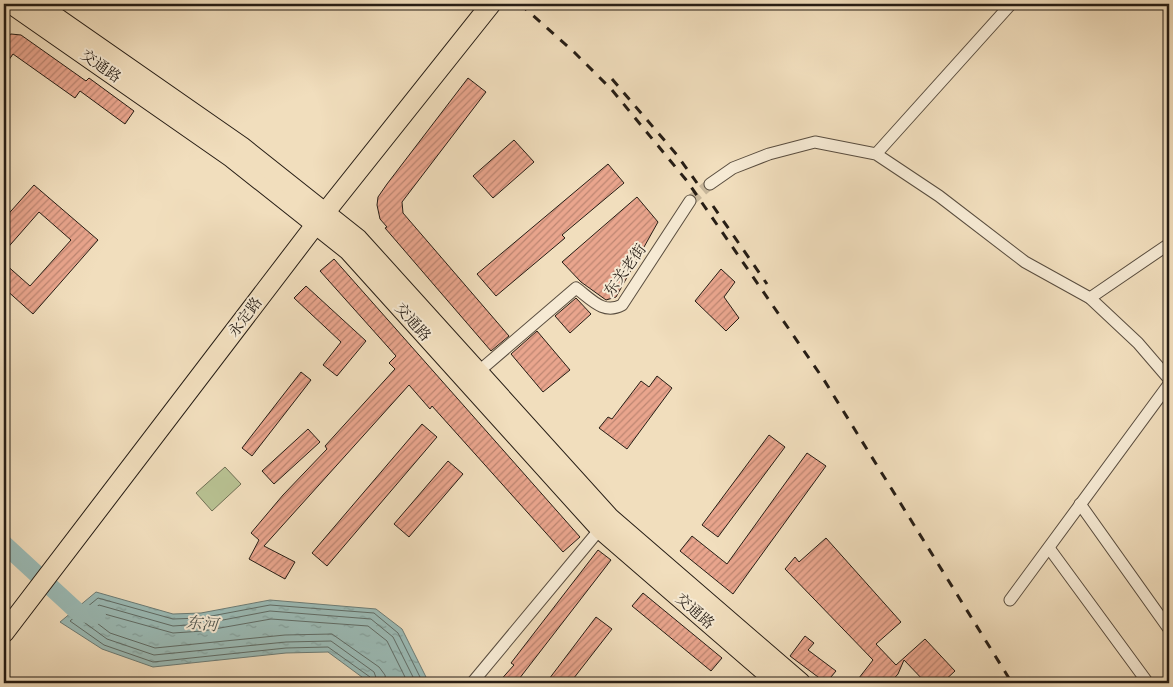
<svg xmlns="http://www.w3.org/2000/svg" width="1173" height="687" viewBox="0 0 1173 687" font-family="'IM FELL Great Primer','Noto Serif SC',serif">
<style>
.park{fill:#b8c192;stroke:#6f6f54}
.water{fill:url(#water-ripples);stroke:#6c7c76}
.lines{fill:none;stroke-linecap:round;stroke-linejoin:round}
.shore{stroke:#606c66;stroke-width:1}
.river{stroke:#9bbbb6;stroke-width:18}
.building{fill:url(#building-hatch);stroke:#261d15}
.minor-tunnel{stroke:#c8b79b;stroke-width:11;stroke-dasharray:11 5.5;stroke-linecap:butt}
.minor-casing{stroke:#594d3f;stroke-width:13}
.primary-casing{stroke:#261d15;stroke-width:21}
.minor{stroke:#f6ead4;stroke-width:11}
.primary{stroke:#f1debd;stroke-width:19}
.rail{stroke:#261d15;stroke-width:3;stroke-dasharray:9 9;stroke-linecap:butt}
.labels{text-anchor:middle;stroke-width:4;stroke-linejoin:round;paint-order:stroke}
.street-label{font-size:15px;fill:#261d15;stroke:#f6ead4}
.water-label{font-size:16px;font-style:italic;fill:#4f544d;stroke:#f6ead4}
</style>
<defs>
<pattern id="water-ripples" width="26" height="14" patternUnits="userSpaceOnUse" patternTransform="scale(1.25)"><rect width="26" height="14" fill="#9bbbb6"/><path d="M2 4q2-2 4 0t4 0M15 11q2-2 4 0t4 0" fill="none" stroke="#85a09c"/></pattern>
<pattern id="building-hatch" width="6" height="6" patternUnits="userSpaceOnUse" patternTransform="scale(1.25)"><rect width="6" height="6" fill="#e9a58d"/><path d="M-1 1l2-2M0 6l6-6M5 7l2-2" fill="none" stroke="#bd8672"/></pattern>
</defs>
<rect width="100%" height="100%" fill="#f1debd"/>
<filter id="stains"><feTurbulence type="fractalNoise" baseFrequency=".004" numOctaves="4"/><feColorMatrix values="0 0 0 0 .2 0 0 0 0 .09 0 0 0 0 .02 0 0 0 .5 -.17"/></filter>
<radialGradient id="worn" r=".72"><stop offset=".6" stop-color="#630" stop-opacity="0"/><stop offset="1" stop-color="#630" stop-opacity=".3"/></radialGradient>
<polygon class="park" points="225,467 241,484 212,511 196,493"/>
<polygon class="water" points="96,592 173,614 201,613 270,600 376,609 402,629 429,683 370,683 328,652 286,653 153,667 102,649 60,622"/>
<g class="lines">
<g class="shore">
<polyline points="372,683 370,677 328,647 286,648 153,662 104,645 70,621 98,598 173,619 201,618 270,605 374,613 398,633 423,683"/>
<polyline points="378,683 374,672 331,641 286,642 154,655 107,639 81,620 99,605 173,626 202,624 270,611 371,619 393,637 416,683"/>
<polyline points="386,683 385,675 379,667 332,634 285,635 155,648 110,633 93,620 101,613 173,633 203,631 271,619 368,626 387,641 408,683"/>
</g>
<polyline class="river" points="4,544 79,613 97,615"/>
</g>
<g class="building">
<polygon points="11,34 21,35 86,81 89,78 134,111 125,124 80,91 75,98 13,54 4,67 4,37"/>
<polygon points="468,78 486,92 402,202 403,213 509,336 491,351 385,228 387,227 380,219 377,205 378,197 387,184"/>
<polygon points="514,140 534,162 493,198 473,176"/>
<polygon points="608,164 624,183 562,235 565,238 496,296 477,274"/>
<polygon points="34,185 98,240 33,314 4,288 4,263 30,286 71,240 39,212 4,252 4,219"/>
<polygon points="637,197 658,222 616,297 606,300 581,282 562,262"/>
<polygon points="334,259 580,537 563,552 432,406 430,409 409,385 264,546 295,562 285,579 249,559 259,540 251,533 283,495 327,449 325,446 395,369 389,363 396,356 320,271"/>
<polygon points="721,269 735,282 724,297 739,318 726,331 695,301"/>
<polygon points="306,286 366,341 337,376 323,365 341,342 294,298"/>
<polygon points="576,298 591,314 570,333 555,316"/>
<polygon points="537,331 570,370 543,392 511,354"/>
<polygon points="301,372 311,380 252,456 242,448"/>
<polygon points="657,376 672,388 627,449 599,428 608,417 612,419 641,381 649,387"/>
<polygon points="422,424 437,437 327,566 312,553"/>
<polygon points="308,429 320,442 274,484 262,471"/>
<polygon points="769,435 785,447 718,537 702,525"/>
<polygon points="807,453 826,466 733,594 680,551 692,536 727,564"/>
<polygon points="448,461 463,474 409,537 394,524"/>
<polygon points="826,538 901,622 876,644 896,665 925,639 955,671 942,683 926,683 904,660 898,674 890,683 855,683 873,660 785,569 795,557 799,562"/>
<polygon points="598,550 611,560 519,679 525,683 498,683 514,665 511,663"/>
<polygon points="643,593 722,658 711,671 632,606"/>
<polygon points="596,617 612,629 570,683 546,683"/>
<polygon points="805,636 814,643 808,650 836,671 826,683 790,656"/>
</g>
<g class="lines">
<polyline class="minor-tunnel" points="690,201 710,184"/>
<defs>
<g id="minor">
<polyline points="876,154 1011,4"/>
<polyline points="710,184 733,168 769,154 815,142 876,154 939,196 1025,262 1090,298 1138,343 1169,379"/>
<polyline points="1090,298 1169,244"/>
<path d="M478 372 576 288C591 299 603 315 622 305L690 201"/>
<polyline points="1080,504 1169,629"/>
<polyline points="1049,548 1148,683"/>
<polyline points="1010,600 1169,384"/>
<polyline points="472,683 600,529"/>
</g>
<g id="primary">
<polyline points="11,4 232,158 348,250 600,529 778,683"/>
<polyline points="37,4 241,146 358,239 610,518 801,683"/>
<polyline points="4,633 316,224 491,4"/>
</g>
</defs>
<use href="#minor" class="minor-casing"/>
<use href="#primary" class="primary-casing"/>
<use href="#minor" class="minor"/>
<use href="#primary" class="primary"/>
<g class="rail">
<polyline points="520,4 574,52 612,90 687,181 824,380 1012,683"/>
<polyline points="612,79 677,155 697,183"/>
<polyline points="713,206 767,284"/>
</g>
</g>
<g class="labels">
<g class="street-label">
<text transform="translate(101 66) rotate(35)" y="5">交通路</text>
<text transform="translate(625 270) rotate(-54)" y="5">东关老街</text>
<text transform="translate(245 317) rotate(-53)" y="5">永定路</text>
<text transform="translate(413 322) rotate(48)" y="5">交通路</text>
<text transform="translate(695 611) rotate(41)" y="5">交通路</text>
</g>
<g class="water-label">
<text transform="translate(202 623) rotate(5)" y="6">东河</text>
</g>
</g>
<rect width="1173" height="687" fill="none" stroke="#f1debd" stroke-width="20"/>
<rect x="5" y="5" width="1163" height="677" fill="none" stroke="#261d15" stroke-width="2.5"/>
<rect x="10" y="10" width="1153" height="667" fill="none" stroke="#261d15"/>
<rect width="100%" height="100%" filter="url(#stains)"/>
<rect width="100%" height="100%" fill="url(#worn)"/>
</svg>
